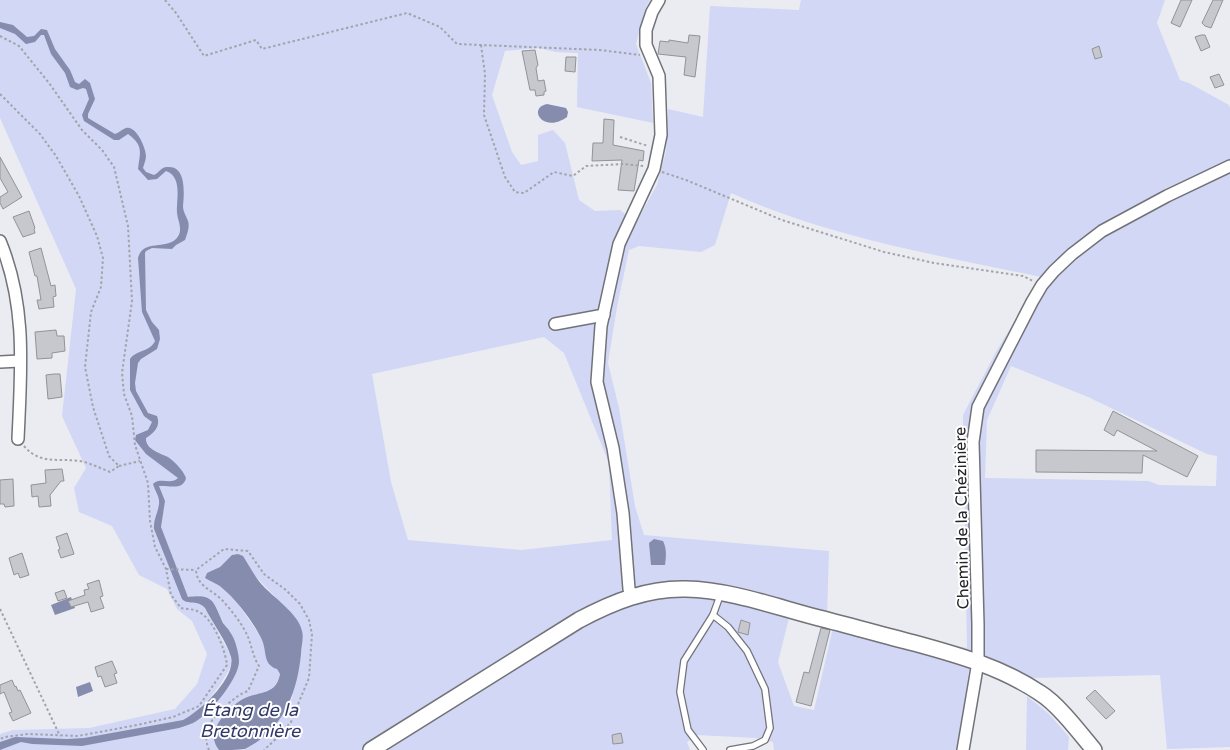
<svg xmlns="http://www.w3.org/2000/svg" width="1230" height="750" viewBox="0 0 1230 750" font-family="'Varela Round',sans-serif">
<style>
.green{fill:#d1d7f5;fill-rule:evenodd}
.water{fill:#868cae}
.building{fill:#c7c8ce;stroke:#929398}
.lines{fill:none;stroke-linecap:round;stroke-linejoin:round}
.service-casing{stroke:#727378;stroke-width:8}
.minor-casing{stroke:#727378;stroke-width:14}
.tertiary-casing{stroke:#727378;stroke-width:18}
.path{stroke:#a3a4a9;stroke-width:2;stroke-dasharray:2.5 2.5;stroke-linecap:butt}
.service{stroke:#fff;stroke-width:5.5}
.minor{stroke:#fff;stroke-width:11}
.tertiary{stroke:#fff;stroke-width:15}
.labels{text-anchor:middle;stroke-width:4;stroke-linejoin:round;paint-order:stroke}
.street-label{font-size:16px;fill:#252528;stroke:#fff}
.water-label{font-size:18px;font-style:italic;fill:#333968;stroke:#fff}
</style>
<rect width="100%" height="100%" fill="#eaecf2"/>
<g class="green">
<path d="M0 0H650L646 7 636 44 651 83 653 123 577 107 578 53 556 52 538 48 505 51 492 95 512 152 521 165 538 161V135L553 130 565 143 579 200 595 211 620 210 636 223 657 185 666 151 668 109 703 117 710 6 799 10 801 0H1165L1157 23 1180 80 1189 83 1229 105 1230 108V747L1167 749 1160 675 1032 678 972 649 958 750H774L773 742 756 738 697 735 687 742 690 750H244C266 734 279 723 292 698L302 631 285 607 234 554 220 567 214 570 216 583 235 600 259 634 263 642 269 665 277 669 280 674C275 698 251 691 237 704 228 712 220 731 214 742L219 750H0V734L13 730 89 728 175 709 197 684 207 654 192 621 177 609 167 589 139 575 112 526 79 512 74 488 86 468 62 416 76 289 0 118ZM731 193C829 237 936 255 1041 277L996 352 963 415 967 648 835 619 814 710 794 706 778 662 792 606 827 616 829 551 644 535 635 506 619 408 608 363 617 307 629 250 639 246 701 252 715 245ZM544 337 564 353 609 463 612 540 521 550 408 540 391 482 372 374ZM1011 366 1088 397 1207 454 1217 456 1216 486 1159 485 1148 481 985 478 987 420ZM184 588 188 597C196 596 203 594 210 599 217 605 219 615 223 622 225 626 228 628 230 632 236 640 240 659 237 669 231 688 210 712 194 722L197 711 210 698 220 685 230 668 231 664 230 654 205 608 200 603 183 600Z"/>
<polygon points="1027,696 1049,714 1069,737 1068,750 1026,750"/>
</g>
<g class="water">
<path d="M0 22 13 25 27 37 34 36 41 29 47 30 55 49 70 70 75 82 79 84 85 79 90 83 95 99 88 114V118L115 134C119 133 122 129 126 128 136 125 146 148 146 156 146 160 144 164 143 168L146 172 154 175C159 173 161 167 167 167 187 165 184 194 183 206 183 212 186 215 188 221 190 226 187 235 185 240L176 245 172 249 152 248 146 251 145 253 146 310 152 322 159 330 160 339 157 349 141 359 138 363 135 383 136 391 148 413 157 416C161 426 154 433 146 438 145 449 159 453 168 457 175 462 183 470 186 478 183 491 169 485 159 486L165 501 161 527 188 597C214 594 213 601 223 623 225 626 228 628 230 632 235 638 239 653 239 662 238 680 209 715 193 723 189 725 184 726 179 728L82 746 32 744 21 742 0 750V742L15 737 67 739 84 738 183 720C200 711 236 678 231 657 227 642 212 622 205 608 197 599 189 606 182 599L154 529C153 520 158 513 159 504 160 497 155 491 153 484 160 477 172 485 178 478L146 454 135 440 136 435 148 430 152 422 144 416 130 390V359C136 350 150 352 155 341L142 312 138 258C143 239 165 250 176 239 184 231 178 222 177 213 176 200 183 177 166 171L157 179 148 180 138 169C140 152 144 146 128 134L119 140H114L84 121 82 115 89 99 86 89 83 88 77 90 70 87 65 73 51 54 44 35H41L35 42 26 44 15 34 0 28Z"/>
<path d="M547 104 566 108 568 112 567 117C543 134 527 108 547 104Z"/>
<path d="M654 539 663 541C667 549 666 557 665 565H651L649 543Z"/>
<path d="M238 554 243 556C250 567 256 579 265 588 276 599 299 615 302 631 304 638 301 647 301 654 297 694 283 730 245 749 239 750 226 750 219 750 216 746 213 741 214 735 215 722 232 705 243 699 258 691 276 696 280 674L277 669C263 665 267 652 262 640 254 623 237 600 222 588 217 583 211 582 205 578L207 573 220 567 232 555Z"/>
<polygon points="71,597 75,608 55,615 51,605"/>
<polygon points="90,682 93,691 78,697 76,687"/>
</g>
<g class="building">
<polygon points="1181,0 1192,0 1180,27 1171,23"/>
<polygon points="1213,0 1223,0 1211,28 1205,26 1202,23"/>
<polygon points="689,35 700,36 695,77 684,75 686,57 658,54 660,41 669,42 669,40 688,43"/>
<polygon points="1201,35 1205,35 1210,47 1201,51 1195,37"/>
<polygon points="1099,46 1102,57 1095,59 1092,49"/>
<polygon points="535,50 538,65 536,68 538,81 544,80 546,91 544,92 544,95 536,96 535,90 530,90 522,51"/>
<polygon points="566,57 576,57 575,72 565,71"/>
<polygon points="1219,74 1224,85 1215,88 1210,77"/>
<polygon points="604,119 614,120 613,145 644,151 643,161 639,160 634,191 618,190 622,160 592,161 593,143 603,143"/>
<polygon points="0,157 22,197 3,209 0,203 0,197 8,192 0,178"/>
<polygon points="29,211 35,228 34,229 35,233 23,237 13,217"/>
<polygon points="41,248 51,286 55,285 56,296 53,297 54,307 39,309 37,300 41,300 37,276 35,276 29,252"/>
<polygon points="56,330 57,336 64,336 65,351 52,353 52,358 37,359 35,332"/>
<polygon points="54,374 60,374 62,397 48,399 46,375"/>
<polygon points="1113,411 1198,456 1187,477 1143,455 1142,473 1036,472 1036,450 1157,451 1117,430 1114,436 1104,430"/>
<polygon points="62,469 64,481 61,481 50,495 51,506 39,507 38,496 32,497 31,485 46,483 45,470"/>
<polygon points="13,479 14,506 5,507 4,504 0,504 0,480"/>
<polygon points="67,533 74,554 61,558 58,550 60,549 56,537"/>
<polygon points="22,553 29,575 20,578 18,573 14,575 9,558"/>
<polygon points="99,580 103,596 100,597 104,608 91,612 88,602 71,607 68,601 85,595 84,590 89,589 87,584"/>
<polygon points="64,590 67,598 58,601 55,593"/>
<polygon points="741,620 750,623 748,635 738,632"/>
<polygon points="821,628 830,630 811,706 796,702 804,672 809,673"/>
<polygon points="112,661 117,673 114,674 117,683 105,687 101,676 98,677 95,667"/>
<polygon points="12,680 15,687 16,686 18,691 20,690 31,713 13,721 9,713 12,712 4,692 0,694 0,685"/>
<polygon points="1095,690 1115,711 1106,719 1086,698"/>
<polygon points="621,733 623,743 613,744 612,735"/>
</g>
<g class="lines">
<defs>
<g id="service">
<polyline points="713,615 728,627 747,651 765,689 770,728 765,740 753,746 730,750"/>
<polyline points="703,750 688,730 680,692 684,661 713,615 721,593"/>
</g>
<g id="minor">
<path d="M0 241C27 306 21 370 18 439"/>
<polyline points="555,324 604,315"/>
<polyline points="0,362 20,361"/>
<polyline points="632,596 629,589 623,513 613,448 597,382 601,326 619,244 654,169 661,135 659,76 646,45 646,30 652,12 659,0"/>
<polyline points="963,750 978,662 978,624 973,442 978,407 1032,302 1042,285 1054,271 1072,254 1102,231 1167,196 1230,166"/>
</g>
<path id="tertiary" d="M371 750 579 620C613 602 647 588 686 589 731 590 776 607 819 618 851 626 882 635 914 643 958 655 1001 667 1040 693 1058 704 1080 733 1094 750"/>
</defs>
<use href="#service" class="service-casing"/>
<use href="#minor" class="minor-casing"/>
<use href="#tertiary" class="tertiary-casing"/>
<g class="path">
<polyline points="165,0 176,13 204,56 256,40 262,49 407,13 440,27 457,44 600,50 640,55"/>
<path d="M0 36 19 46 49 83 82 130 102 150 114 167 128 226 132 301 122 373 124 394 132 416 135 445 148 483 150 521 155 547 166 569 171 595 181 608C186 609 193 609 197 611 213 617 225 649 227 665L199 706 173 717 137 725 78 736 28 734 5 737 0 739"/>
<polyline points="481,45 485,74 484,115 505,177 515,192 524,193 554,172 573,176 586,166 623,164 644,166"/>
<path d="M0 94 40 134 56 156 79 196 97 236 103 258 101 287 91 312 85 367 93 407 109 456 119 466 110 472C100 468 90 463 80 461 58 458 40 465 24 446"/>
<polyline points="620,137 648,146"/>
<polyline points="662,172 686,180 782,220 884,252 934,263 1023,276 1033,281"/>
<polyline points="119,466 140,461"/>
<polyline points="166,569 196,570"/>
<polyline points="0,609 60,736"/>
<path d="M209 750C206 743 205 733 208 726 215 715 235 695 248 691L259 666C253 657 252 647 248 637 243 625 232 611 223 601 213 590 197 587 196 570L224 549 248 551 264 574 286 590 300 604 309 620 312 634 309 678 301 697 291 722 278 737 264 750"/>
</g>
<use href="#service" class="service"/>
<use href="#minor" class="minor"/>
<use href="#tertiary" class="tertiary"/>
</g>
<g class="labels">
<g class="street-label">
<text transform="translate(961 518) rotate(-91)" y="6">Chemin de la Chézinière</text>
</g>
<g class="water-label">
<text x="250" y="716">Étang de la<tspan x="250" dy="21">Bretonnière</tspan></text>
</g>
</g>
</svg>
